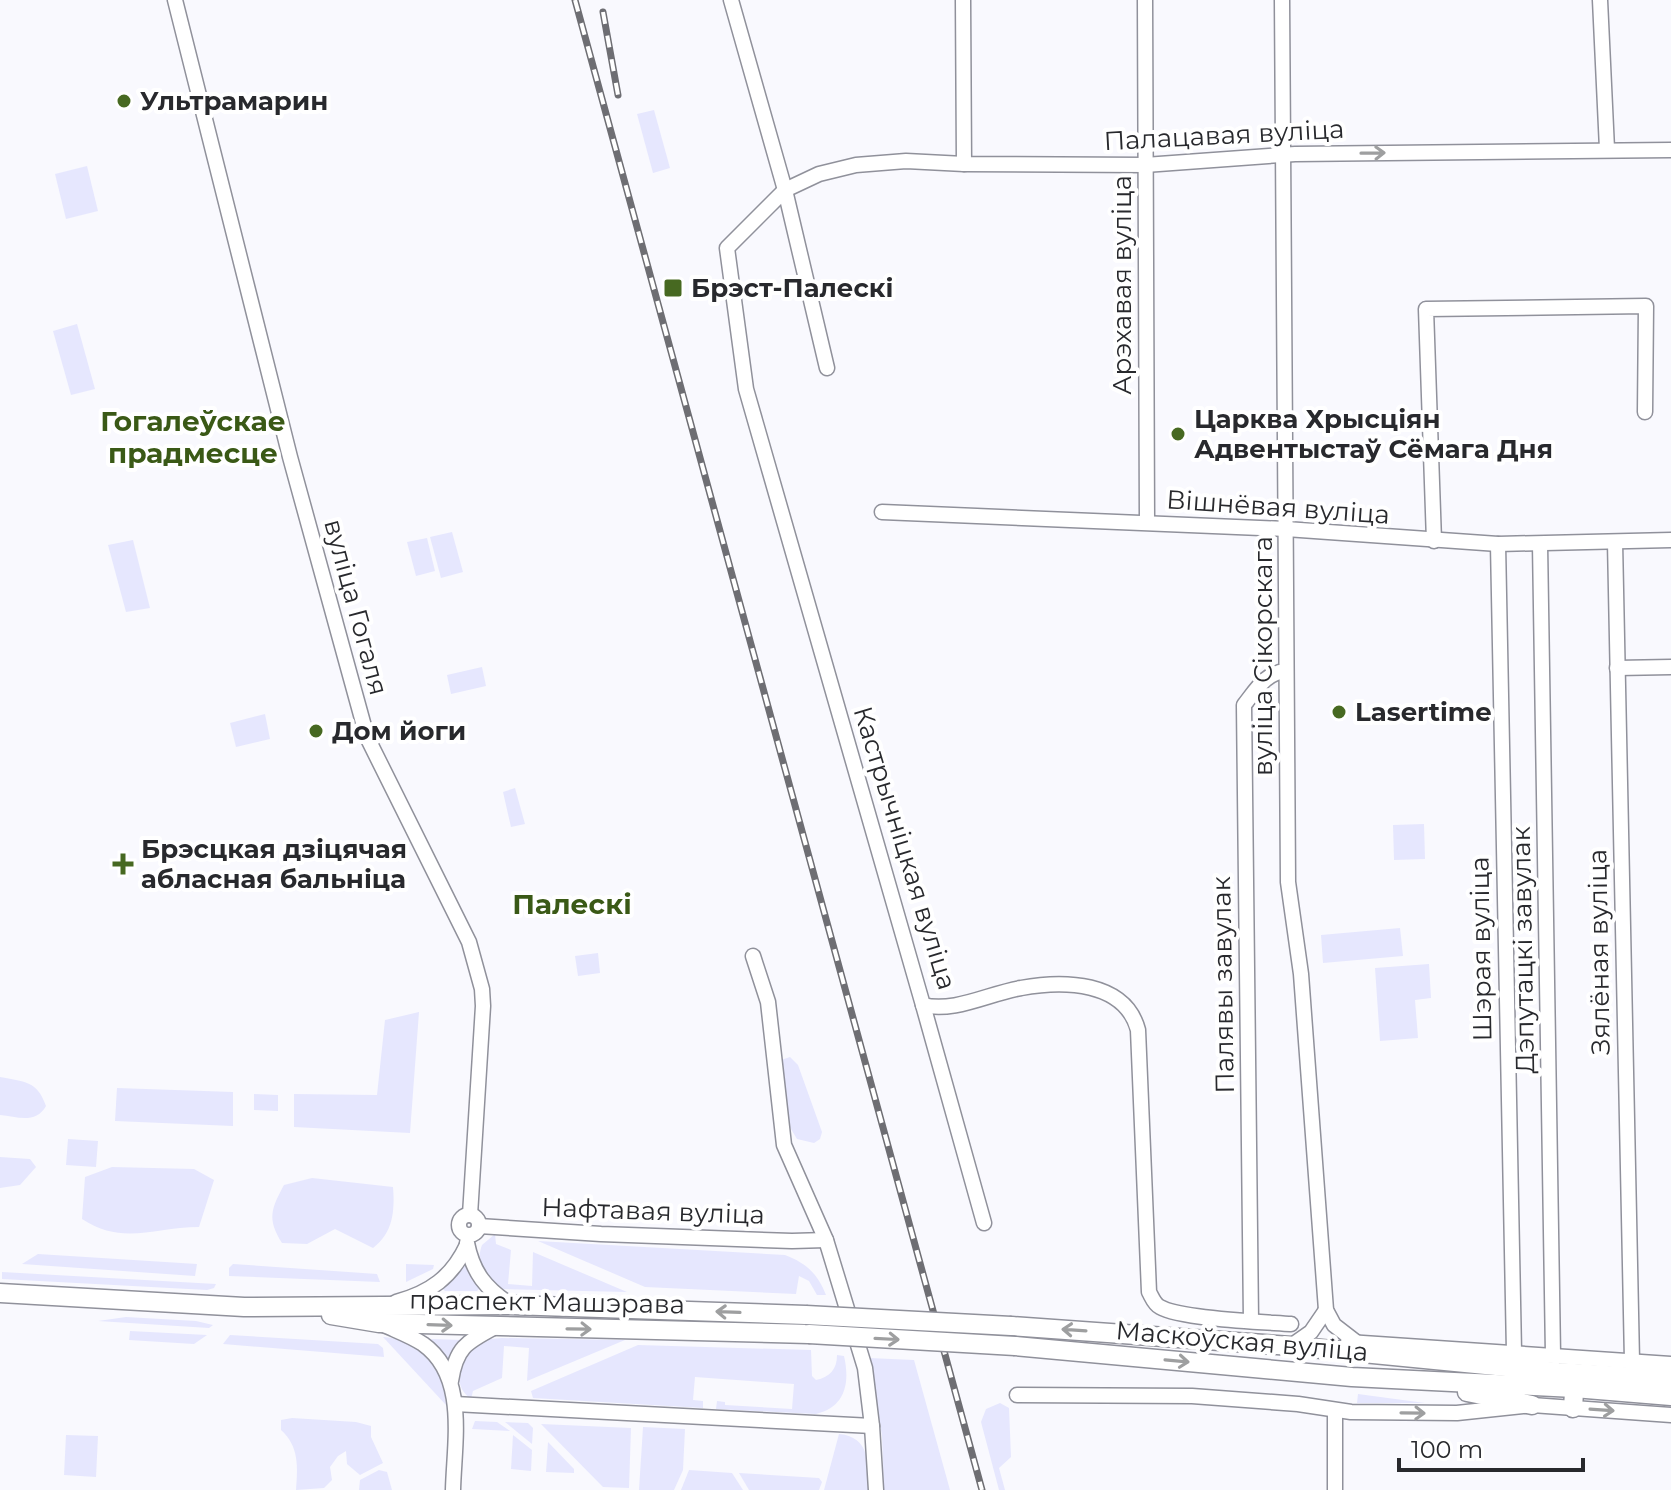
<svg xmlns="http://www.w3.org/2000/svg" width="1671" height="1490" viewBox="0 0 1671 1490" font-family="Montserrat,sans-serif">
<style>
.green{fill:#e6e7fe}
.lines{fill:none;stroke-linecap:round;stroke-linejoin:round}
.minor-casing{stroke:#90919b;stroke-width:17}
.major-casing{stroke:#90919b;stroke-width:21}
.minor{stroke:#fff;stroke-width:14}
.major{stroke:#fff;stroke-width:18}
.rail-casing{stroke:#6e6e73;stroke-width:7}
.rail{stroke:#fff;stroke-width:4;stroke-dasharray:12;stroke-linecap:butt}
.major-bridge-casing{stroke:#90919b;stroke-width:21;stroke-linecap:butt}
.major-bridge{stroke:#fff;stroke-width:18}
.oneway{stroke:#9e9fa0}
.poi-dot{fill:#476921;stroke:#fff;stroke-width:3}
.labels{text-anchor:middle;stroke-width:8;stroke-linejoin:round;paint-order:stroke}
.poi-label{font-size:26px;font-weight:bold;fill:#28292d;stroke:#fff;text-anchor:start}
.street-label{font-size:26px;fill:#28292d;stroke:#fff}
.neighbourhood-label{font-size:28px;font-weight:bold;fill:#3a5916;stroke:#fff}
</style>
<rect width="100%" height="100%" fill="#f9f9fe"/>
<g class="green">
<polygon points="654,110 670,168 653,173 637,114"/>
<polygon points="87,166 98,211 66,219 55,174"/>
<polygon points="77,324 95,389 71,395 53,331"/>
<polygon points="452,532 463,572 441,578 430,537"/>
<polygon points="427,538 435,571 416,576 407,542"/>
<polygon points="133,540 150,608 126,612 108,545"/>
<polygon points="482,667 486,686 451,694 447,675"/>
<polygon points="265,714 270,739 236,747 230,723"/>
<polygon points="515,788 525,824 511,827 503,792"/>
<polygon points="1424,824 1425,859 1394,860 1393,825"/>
<polygon points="1400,928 1403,956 1323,963 1321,935"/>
<polygon points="598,953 600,973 578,976 575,956"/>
<polygon points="1429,964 1431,998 1415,1000 1418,1038 1380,1041 1375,968"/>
<polygon points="419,1012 410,1133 294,1127 294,1094 377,1095 385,1020"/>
<polygon points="790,1057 798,1065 822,1132 820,1139 814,1143 797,1139 788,1124 781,1060"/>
<path d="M0 1077C24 1082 37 1080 46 1106 36 1124 18 1117 0 1115Z"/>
<polygon points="117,1088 233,1092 233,1126 115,1121"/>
<polygon points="254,1094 278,1095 278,1111 254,1110"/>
<polygon points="68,1139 98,1141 96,1167 66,1165"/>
<polygon points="0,1157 30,1159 36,1167 20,1185 0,1188"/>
<path d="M112 1167 194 1169 214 1180 199 1227C154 1227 123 1246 82 1219L85 1177Z"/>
<path d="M312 1178 393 1187C395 1211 393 1233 373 1248L335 1229 307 1244 282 1243C267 1219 271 1209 284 1185Z"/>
<path d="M495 1234 496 1244 511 1250 508 1284 532 1286 533 1252 627 1292 500 1289C485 1278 475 1263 482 1245Z"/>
<path d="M538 1241 785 1255C806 1263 818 1274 826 1295H817L809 1281 799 1276 796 1294 645 1287Z"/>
<polygon points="38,1254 197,1264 195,1276 22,1264"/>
<polygon points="233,1264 377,1274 380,1282 229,1276 229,1268"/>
<polygon points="406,1264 434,1265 433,1269 406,1282"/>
<polygon points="466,1264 479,1289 477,1291 445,1291 443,1289"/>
<polygon points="2,1272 216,1284 214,1288 207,1290 2,1279"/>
<polygon points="126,1317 196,1321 213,1325 209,1328 98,1321"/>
<polygon points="130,1331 207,1335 194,1344 129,1340"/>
<polygon points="230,1335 378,1344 383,1348 384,1357 223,1344"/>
<path d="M383 1337C423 1339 443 1366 446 1405Z"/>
<polygon points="431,1339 463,1340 446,1362"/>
<path d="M490 1339 502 1338 625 1340 527 1381 529 1348 504 1346 502 1378 473 1391 471 1399C454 1386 459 1372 465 1354Z"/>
<path d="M638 1345 811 1350 812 1376 816 1380C830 1377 837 1369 837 1355L844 1356C850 1382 846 1407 816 1414L716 1409 717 1401 725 1402V1405L792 1409 794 1384 695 1377 693 1400 703 1401V1408L533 1398 531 1391Z"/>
<polygon points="869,1358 914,1360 950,1490 884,1490 882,1436"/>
<polygon points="1358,1394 1425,1403 1357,1403"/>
<polygon points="1000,1403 1009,1408 1011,1457 999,1468 1005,1490 999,1490 981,1422 986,1409"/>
<path d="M292 1418 356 1422 371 1426V1437L383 1463 360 1475 347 1464 346 1451 338 1456 330 1467 332 1480 324 1488 296 1490C298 1467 299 1446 281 1430V1420Z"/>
<polygon points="475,1421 497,1422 510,1431 472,1429"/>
<polygon points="505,1422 528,1423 533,1428 532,1444"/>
<polygon points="541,1424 631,1428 629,1488 603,1487"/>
<polygon points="643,1427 685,1429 683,1470 674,1490 639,1490"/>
<path d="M839 1434C871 1437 868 1465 870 1490H824Z"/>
<polygon points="66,1435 98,1436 96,1477 64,1475"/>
<polygon points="513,1435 532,1450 531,1471 511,1469"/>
<polygon points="548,1442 574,1469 574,1473 546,1472"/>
<polygon points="379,1470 387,1472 392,1490 359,1490 360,1480"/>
<polygon points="689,1470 732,1473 743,1490 681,1490"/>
<polygon points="739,1473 819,1478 822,1482 819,1490 749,1490"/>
</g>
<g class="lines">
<defs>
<g id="minor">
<polyline points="175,0 290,457 367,737 469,942 482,989 483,1006 470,1215"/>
<polyline points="731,0 785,190 827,368"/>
<polyline points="963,0 964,164"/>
<polyline points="1145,0 1147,522"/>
<polyline points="1282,0 1288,882 1301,974 1326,1310 1334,1325 1356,1342"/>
<polyline points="1600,0 1607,149"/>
<polyline points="882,512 1286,529 1498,544 1671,540"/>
<polyline points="1434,541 1426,309 1646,306 1645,412"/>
<polyline points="1615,542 1632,1361"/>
<polyline points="1498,544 1514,1352"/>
<polyline points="1540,544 1553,1355"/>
<polyline points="1617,668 1671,667"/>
<polyline points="753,956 768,1002 784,1145 826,1240 865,1368 872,1426 876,1490"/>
<polyline points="923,1005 984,1223"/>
<circle cx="469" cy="1225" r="10"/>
<polyline points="479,1226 601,1234 792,1241 826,1240"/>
<path d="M467 1243C473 1273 486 1289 511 1305"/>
<path d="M396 1302C430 1293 452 1277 467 1245"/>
<path d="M1251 1321 1244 705C1256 690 1266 672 1286 671"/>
<path d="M1291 1324C1264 1322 1180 1319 1160 1307 1154 1304 1152 1297 1149 1292L1138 1030C1125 981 1063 980 1021 988 990 993 954 1013 923 1005L746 389 727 248 785 190 819 174 856 165 906 161 964 164 1145 165 1295 154 1671 150"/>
<path d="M384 1325C397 1331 411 1336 423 1344 468 1376 454 1443 453 1490"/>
<polyline points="1348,1342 1671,1364"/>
<polyline points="1291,1346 1311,1332 1326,1310"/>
<path d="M451 1381C456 1347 467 1342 495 1327"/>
<polyline points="1017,1395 1192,1396 1298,1404 1351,1412 1457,1413 1532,1405 1671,1415"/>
<polyline points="455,1404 872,1426"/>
<polyline points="1335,1411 1335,1490"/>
</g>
<g id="major">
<polyline points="0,1293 244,1307 511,1305 806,1315"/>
<polyline points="331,1315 379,1323 809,1334"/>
<polyline points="1011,1326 1291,1346 1558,1372 1671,1379"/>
<polyline points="1015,1346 1352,1377 1574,1388 1671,1396"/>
<polyline points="1467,1392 1532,1405"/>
<polyline points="1573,1408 1575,1376"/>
</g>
</defs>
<use href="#minor" class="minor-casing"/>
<use href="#major" class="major-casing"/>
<use href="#minor" class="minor"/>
<use href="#major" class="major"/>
<defs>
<g id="rail">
<polyline points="575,0 982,1490"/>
<polyline points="603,12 618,95"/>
</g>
</defs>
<use href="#rail" class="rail-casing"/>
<use href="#rail" class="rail"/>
<defs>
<g id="major-bridge">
<polyline points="806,1315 1011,1326"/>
<polyline points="809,1334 1015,1346"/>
</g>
</defs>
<use href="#major-bridge" class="major-bridge-casing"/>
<use href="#major-bridge" class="major-bridge"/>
</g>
<defs><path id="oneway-shaft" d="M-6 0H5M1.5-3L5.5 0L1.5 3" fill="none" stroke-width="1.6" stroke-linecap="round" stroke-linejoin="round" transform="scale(2)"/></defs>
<g class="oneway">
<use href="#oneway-shaft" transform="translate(1373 153) rotate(-1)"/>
<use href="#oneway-shaft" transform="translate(728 1312) rotate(-178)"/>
<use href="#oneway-shaft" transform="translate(440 1325) rotate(2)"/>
<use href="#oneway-shaft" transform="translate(579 1329) rotate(1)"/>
<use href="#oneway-shaft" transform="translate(1074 1330) rotate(-176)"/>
<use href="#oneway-shaft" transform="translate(887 1339) rotate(3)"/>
<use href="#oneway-shaft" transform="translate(1177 1361) rotate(5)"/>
<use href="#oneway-shaft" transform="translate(1602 1410) rotate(4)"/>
<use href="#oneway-shaft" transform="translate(1413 1413) rotate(1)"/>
</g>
<g class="poi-dot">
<circle cx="124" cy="101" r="8"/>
<rect x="663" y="278" width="20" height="20" rx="4"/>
<circle cx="1178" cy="434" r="8"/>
<circle cx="1339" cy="712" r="8"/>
<circle cx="316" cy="731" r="8"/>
<path d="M119 852h8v8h8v8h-8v8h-8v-8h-8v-8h8z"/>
</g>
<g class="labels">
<g class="poi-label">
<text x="140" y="110">Ультрамарин</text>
<text x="691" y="297">Брэст-Палескі</text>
<text x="1194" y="428">Царква Хрысціян<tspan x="1194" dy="30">Адвентыстаў Сёмага Дня</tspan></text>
<text x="1355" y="721">Lasertime</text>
<text x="332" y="740">Дом йоги</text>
<text x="141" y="858">Брэсцкая дзіцячая<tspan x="141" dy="30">абласная бальніца</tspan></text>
</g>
<g class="street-label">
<text transform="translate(1224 135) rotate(-3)" y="9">Палацавая вуліца</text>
<text transform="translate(1122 285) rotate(-90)" y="9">Арэхавая вуліца</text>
<text transform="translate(1278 507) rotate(4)" y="9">Вішнёвая вуліца</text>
<text transform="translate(356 607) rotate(75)" y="9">вуліца Гогаля</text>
<text transform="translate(1263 656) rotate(-90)" y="9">вуліца Сікорскага</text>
<text transform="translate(905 848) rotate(73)" y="9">Кастрычніцкая вуліца</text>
<text transform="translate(1481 949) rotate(-91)" y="9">Шэрая вуліца</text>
<text transform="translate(1523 950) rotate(-91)" y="9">Дэпутацкі завулак</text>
<text transform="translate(1599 952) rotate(-91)" y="9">Зялёная вуліца</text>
<text transform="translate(1223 985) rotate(-91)" y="9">Палявы завулак</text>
<text transform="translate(653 1211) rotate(2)" y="9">Нафтавая вуліца</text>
<text transform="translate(547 1302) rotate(1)" y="9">праспект Машэрава</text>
<text transform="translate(1242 1341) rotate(5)" y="9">Маскоўская вуліца</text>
</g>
<g class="neighbourhood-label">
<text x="193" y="431">Гогалеўскае<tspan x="193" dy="32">прадмесце</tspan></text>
<text x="572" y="914">Палескі</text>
</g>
</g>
<path d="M1399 1458v12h184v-12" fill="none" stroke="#28292d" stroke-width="4"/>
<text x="1411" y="1458" font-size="24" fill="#28292d" stroke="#ffffff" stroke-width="6" paint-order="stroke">100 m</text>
</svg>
